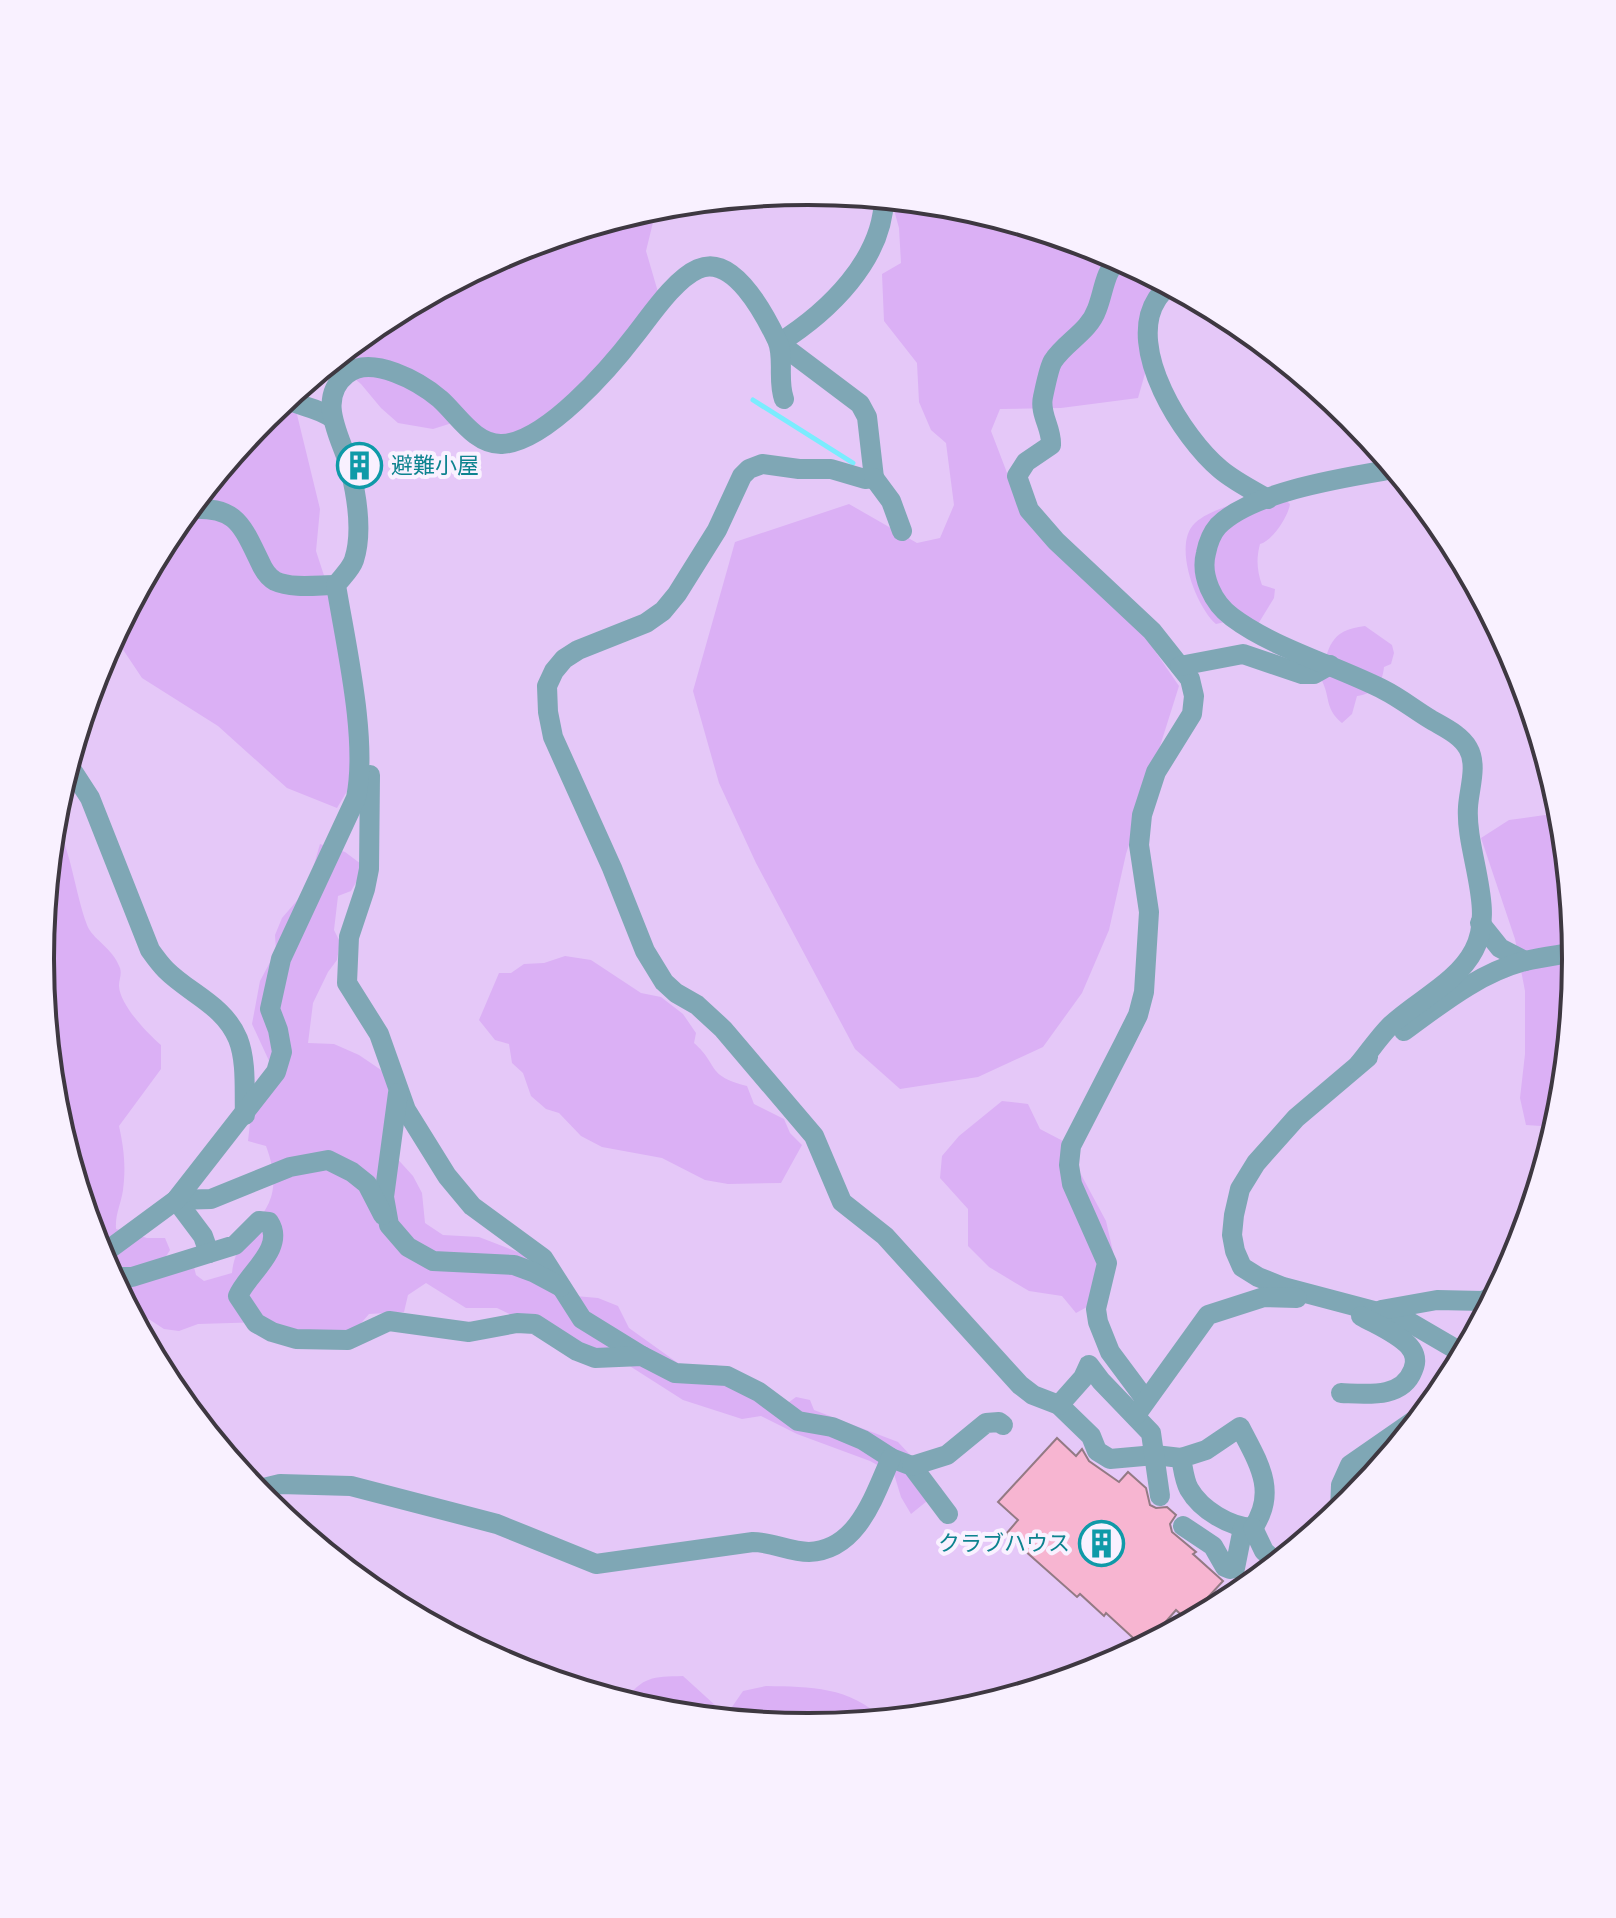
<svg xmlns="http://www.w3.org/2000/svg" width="1616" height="1918" viewBox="0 0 1616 1918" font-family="'Golos Text','Noto Sans JP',sans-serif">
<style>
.green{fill:#e5c8f8}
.forest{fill:#dbb0f5}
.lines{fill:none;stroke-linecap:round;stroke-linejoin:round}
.stream{stroke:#7becfe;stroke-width:5}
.building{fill:#f7b5d1;stroke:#937a84;stroke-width:2}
.minor{stroke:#7fa7b5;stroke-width:20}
.labels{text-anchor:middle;stroke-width:8;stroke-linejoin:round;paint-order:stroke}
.culture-label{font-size:22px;fill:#0d838f;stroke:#f9f1ff;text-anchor:start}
.rim{fill:none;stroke:#3e3841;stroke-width:4}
</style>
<rect width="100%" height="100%" fill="#f9f1ff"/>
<circle class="green" cx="808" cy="959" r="766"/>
<g class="forest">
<polygon points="891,199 958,206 1102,250 1164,283 1153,286 1146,370 1138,398 1061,408 1000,409 991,431 1022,512 1140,629 1179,686 1126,854 1109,930 1082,993 1043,1047 978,1077 900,1089 855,1049 756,863 719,783 693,691 735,542 849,504 917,543 940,538 954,505 946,443 931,430 919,402 917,363 884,321 882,274 901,263 899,228"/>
<polygon points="657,206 646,251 658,292 601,368 531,426 510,434 485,435 468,418 433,429 398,423 381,408 361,384 343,369 328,375 320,371 382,320 515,249"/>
<polygon points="292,394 320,509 316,551 331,597 349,711 352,783 337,808 287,788 218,726 142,678 114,636 170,532 265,416"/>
<path d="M1246 499H1284L1290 504C1288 517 1273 540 1260 544 1256 559 1257 571 1262 585L1275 589 1274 598 1255 629 1225 622 1216 624C1196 607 1172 544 1195 523 1208 511 1230 506 1246 499Z"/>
<path d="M1365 626 1392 645 1394 653 1391 664 1384 667C1382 685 1375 693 1357 696L1352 714 1342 723C1324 708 1331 697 1321 679 1328 648 1329 630 1365 626Z"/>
<polygon points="1545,815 1562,819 1576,959 1561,1109 1556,1127 1526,1125 1520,1098 1525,1054 1525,991 1515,939 1481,838 1509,820"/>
<path d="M54 819C72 853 74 889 87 925 92 939 113 948 120 968 122 975 119 979 119 986 120 1005 147 1033 161 1045V1069L119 1126C124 1149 126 1167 123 1190 121 1204 115 1214 116 1229L147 1238H165L170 1250 165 1258 194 1267 196 1275 204 1281 232 1273C238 1218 293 1218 266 1146L248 1141 251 1114 270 1063 252 1024 260 981 276 951 275 935 282 918 307 889 320 844 345 852 361 864 358 879 351 891 338 896 334 930 340 942 337 960 328 972 313 1003 308 1043 334 1044 359 1055 387 1074 393 1154 413 1176 422 1193 425 1223 443 1235 479 1237 533 1258 575 1296 598 1298 618 1306 629 1328 682 1366 716 1365 751 1378 785 1405 796 1397 810 1400 814 1410 898 1442 942 1489 911 1514 901 1497 894 1474 870 1461 797 1434 761 1416 742 1419 683 1400 625 1363 569 1342 497 1308H466L426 1283 408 1295 404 1312 369 1314 357 1328 345 1333 295 1330 263 1322 198 1324 179 1331 164 1329 141 1314 134 1319 98 1252 55 1108 40 959Z"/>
<path d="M565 956 591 960 641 993 661 997 683 1014 696 1033 694 1043C720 1066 705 1075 747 1086L754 1104 784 1119 790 1133 802 1145 781 1183 728 1184 705 1180 662 1158 602 1147 581 1136 559 1113 546 1109 531 1096 523 1073 512 1063 509 1044 495 1040 479 1020 499 973H511L524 964 544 963Z"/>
<polygon points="1002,1101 1028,1104 1040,1129 1063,1141 1106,1221 1114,1256 1107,1296 1076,1313 1062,1296 1029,1291 989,1267 968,1246 968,1209 940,1178 942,1156 959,1136"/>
<path d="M683 1676 716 1706 722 1719 658 1712 624 1702C643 1676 652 1677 683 1676Z"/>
<path d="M766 1686C811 1687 849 1686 884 1720L808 1727 731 1719 732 1707 743 1691Z"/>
</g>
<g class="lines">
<polyline class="stream" points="753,400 853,463"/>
</g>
<polygon class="building" points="1057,1438 1076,1456 1082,1449 1089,1461 1119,1482 1128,1472 1146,1488 1150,1505 1156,1508 1167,1507 1176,1515 1170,1524 1172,1532 1196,1552 1193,1554 1223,1581 1187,1620 1176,1610 1155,1634 1159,1638 1143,1647 1106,1613 1104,1616 1080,1594 1077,1597 1006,1534 1018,1520 998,1502"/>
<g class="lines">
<g class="minor">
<path d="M884 198C883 260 828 312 779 343L860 404 867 417 874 478 865 479 831 469H799L762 464 749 469 742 476 717 530 677 594 663 611 646 623 578 650 564 659 554 671 547 686 548 712 553 737 612 868 645 951 664 982 676 993 697 1005 723 1029 814 1136 842 1202 885 1236 1020 1385 1033 1395 1059 1405 1091 1436 1097 1451 1110 1459 1155 1455 1181 1458 1206 1450 1240 1427C1258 1462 1278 1491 1253 1528 1230 1527 1201 1510 1189 1489 1184 1480 1183 1467 1181 1458"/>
<path d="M1118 258C1104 274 1104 291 1097 309 1089 332 1065 342 1053 361 1049 367 1045 388 1043 397 1039 414 1052 428 1051 445L1026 462 1017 476 1029 510 1056 541 1152 631 1190 679 1194 696 1192 714 1156 772 1142 815 1139 845 1149 912 1144 992 1138 1015 1124 1043 1071 1146 1069 1165 1072 1184 1107 1263 1096 1309 1098 1322 1110 1352 1145 1399"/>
<path d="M1169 285C1165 290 1160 294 1157 299 1125 348 1183 438 1220 469 1234 481 1252 490 1268 499"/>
<path d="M286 399C301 407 317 407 332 418"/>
<polyline points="874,478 891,501 902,531"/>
<path d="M188 509C236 506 241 523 260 562 263 569 268 577 275 581 292 589 318 585 336 585"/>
<polyline points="1180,666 1243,654 1302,674 1314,674 1330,665"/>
<path d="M68 764 90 798 150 950C155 957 160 964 166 970 190 994 224 1005 238 1039 247 1062 244 1091 245 1115"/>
<polyline points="370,775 369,869 365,889 349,937 347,983 379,1034 406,1110 447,1176 472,1206 543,1258 582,1319 642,1356"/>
<polyline points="1480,923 1500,948 1525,961"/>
<path d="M1404 1031C1441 1004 1479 973 1525 961 1541 957 1559 955 1575 952"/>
<polyline points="1368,1057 1296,1118 1256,1163 1240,1189 1234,1215 1232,1235 1235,1251 1242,1267 1258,1277 1283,1287 1404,1319 1464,1354"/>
<path d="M1359 1064C1369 1052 1379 1037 1390 1026 1416 1001 1457 983 1474 950 1496 909 1465 851 1468 807 1469 789 1478 765 1468 748 1460 734 1443 727 1430 719 1415 710 1400 698 1384 690 1337 666 1273 648 1232 617 1213 603 1200 576 1206 553 1208 543 1211 534 1218 526 1252 491 1348 477 1394 469"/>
<polyline points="398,1093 384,1197 389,1225 408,1247 433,1261 514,1265 533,1272 561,1287"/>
<polyline points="176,1200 211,1199 290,1167 328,1160 352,1172 367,1184 383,1215"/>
<polyline points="176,1200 203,1236 209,1253"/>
<path d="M100 1256 176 1200 276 1072 282 1052 278 1030 270 1009 281 959 356 798C368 740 346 646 336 585 342 577 351 569 354 560 363 532 357 497 350 469 343 440 314 400 347 374 371 354 420 382 440 399 458 415 475 445 502 444 546 442 610 368 636 334 651 315 675 279 698 269 733 253 765 315 777 340 785 357 777 380 784 399"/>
<path d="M111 1277H132L235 1245 259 1221 269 1222C286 1248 247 1274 238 1296L256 1323 272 1332 296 1339 348 1340 389 1321 469 1332 517 1323 535 1324 577 1351 595 1358 642 1356 675 1373 727 1376 759 1392 798 1421 832 1427 863 1440 891 1458 912 1466 948 1514"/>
<polyline points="1381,1310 1437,1300 1483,1301 1495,1295"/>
<path d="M1341 1393C1367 1394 1402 1399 1413 1370 1417 1361 1415 1353 1409 1346 1397 1333 1377 1325 1361 1316"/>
<polyline points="1059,1405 1083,1378 1089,1365 1101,1381 1151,1433 1160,1496"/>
<polyline points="1136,1415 1208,1315 1264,1297 1297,1298"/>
<polyline points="912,1466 947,1455 986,1423 999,1422 1003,1425"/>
<path d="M255 1490 280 1484 351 1486 497 1524 596 1564 753 1542C772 1542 790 1552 809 1552 858 1550 874 1496 891 1458"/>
<polyline points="1360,1491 1365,1476 1383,1463"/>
<polyline points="1340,1511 1341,1485 1350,1465 1425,1413"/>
<polyline points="1183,1526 1213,1546 1225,1567 1230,1569 1235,1568 1243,1528"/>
<polyline points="1253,1528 1264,1551 1277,1563"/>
</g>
</g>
<defs>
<symbol id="building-ring" viewBox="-11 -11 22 22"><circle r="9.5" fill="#f9f1ff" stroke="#0f9aa8" stroke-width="1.5"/><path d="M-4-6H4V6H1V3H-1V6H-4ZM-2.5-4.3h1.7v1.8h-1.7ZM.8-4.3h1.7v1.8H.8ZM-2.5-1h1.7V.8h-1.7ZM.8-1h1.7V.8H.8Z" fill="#0f9aa8"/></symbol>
</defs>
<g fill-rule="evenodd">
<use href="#building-ring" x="334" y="440" width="51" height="51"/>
<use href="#building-ring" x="1076" y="1518" width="51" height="51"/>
</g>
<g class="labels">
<g class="culture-label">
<text x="391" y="473">避難小屋</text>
<text x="1070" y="1551" text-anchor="end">クラブハウス</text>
</g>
</g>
<path d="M0 0H1616V1918H0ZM54 959a754 754 0 1 1 1508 0a754 754 0 1 1-1508 0Z" fill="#f9f1ff" fill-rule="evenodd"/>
<path class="rim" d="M54 959a754 754 0 1 1 1508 0a754 754 0 1 1-1508 0Z"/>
</svg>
